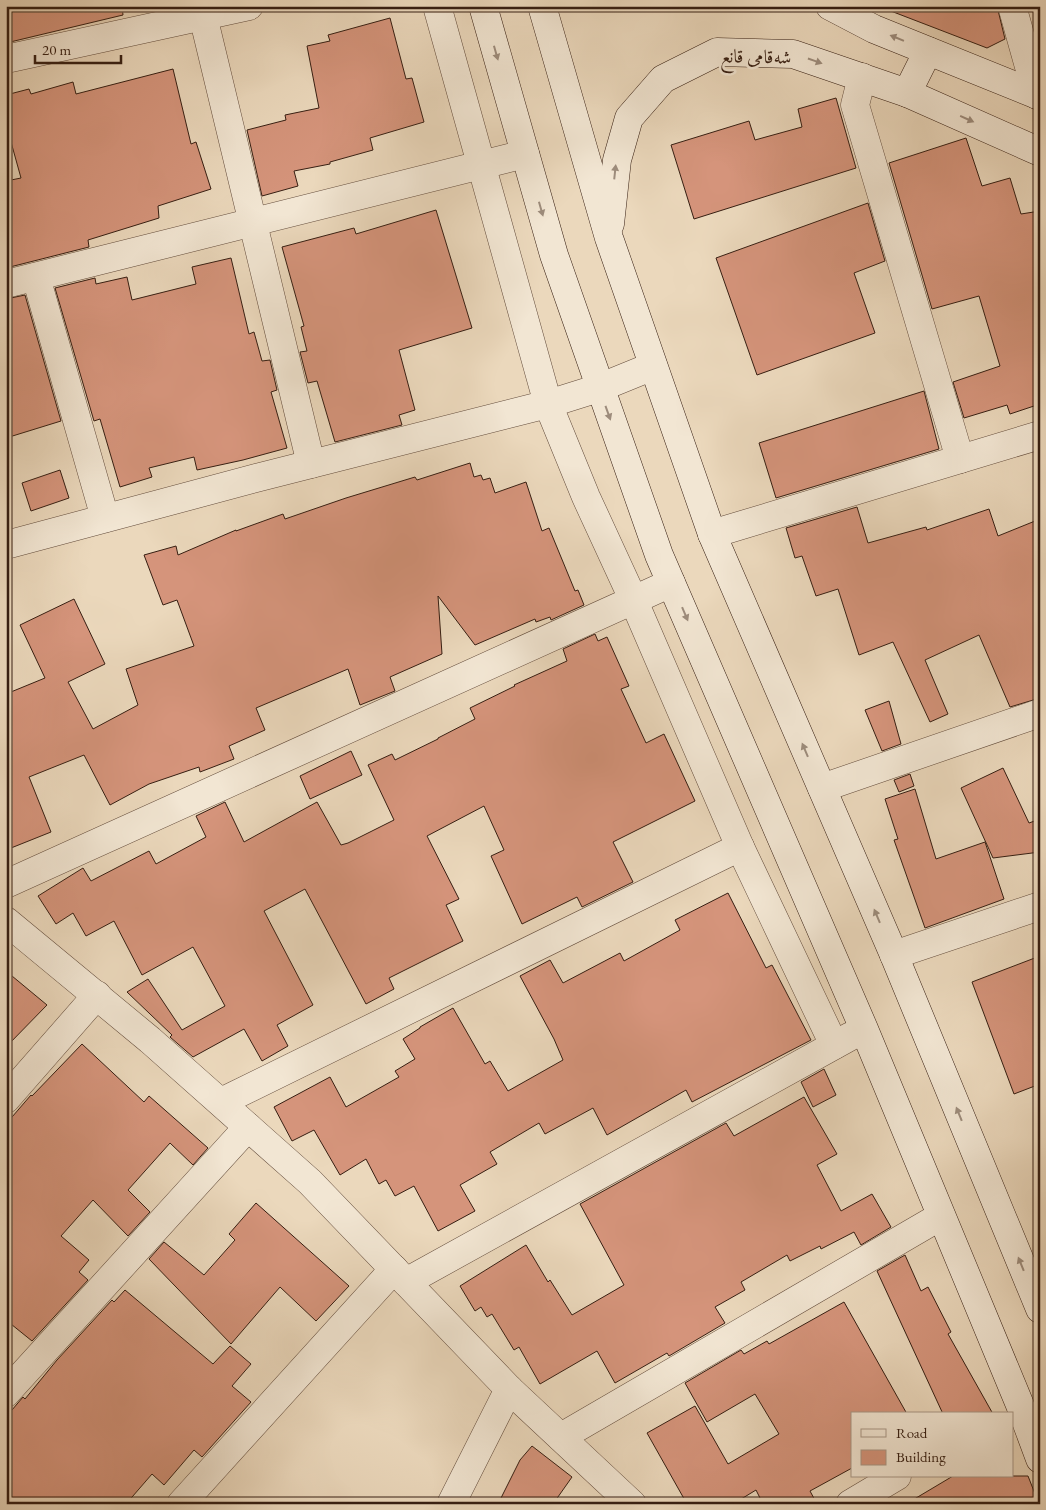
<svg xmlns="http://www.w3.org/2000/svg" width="1046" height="1510" viewBox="0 0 1046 1510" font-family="'EB Garamond',Amiri,serif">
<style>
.building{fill:#d5947b;stroke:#361e12}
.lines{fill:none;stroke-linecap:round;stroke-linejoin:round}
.minor-casing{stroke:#634c3c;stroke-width:29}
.secondary-casing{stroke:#361e12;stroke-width:29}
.minor{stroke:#f2e6d3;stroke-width:28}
.secondary{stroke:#f2e6d3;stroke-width:28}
.oneway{fill:#9d8c7c}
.labels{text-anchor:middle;stroke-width:5;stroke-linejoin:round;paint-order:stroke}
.street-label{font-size:19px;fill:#361e12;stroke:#f2e6d3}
</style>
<rect width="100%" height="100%" fill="#ebd8bc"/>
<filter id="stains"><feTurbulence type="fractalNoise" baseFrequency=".004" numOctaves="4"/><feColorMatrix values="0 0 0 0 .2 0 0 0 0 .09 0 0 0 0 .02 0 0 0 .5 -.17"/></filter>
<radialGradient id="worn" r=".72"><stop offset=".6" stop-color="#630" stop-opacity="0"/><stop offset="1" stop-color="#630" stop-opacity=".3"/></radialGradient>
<g class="building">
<polygon points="6,6 122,6 123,15 6,43"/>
<polygon points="883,6 997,6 1005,39 987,48 883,8"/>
<polygon points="390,18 406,79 412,78 424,122 370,138 373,150 330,162 330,164 294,171 298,186 262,196 247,130 286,120 285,115 319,108 307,46 330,41 328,35"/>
<polygon points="173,69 191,144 196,142 211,189 158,206 159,218 88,240 89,247 6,268 6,181 21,178 6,124 6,95 29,89 31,94 73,82 76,94"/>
<polygon points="836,98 856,168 694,219 671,145 749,121 755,140 802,127 798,109"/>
<polygon points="966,138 982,186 1010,178 1021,214 1040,211 1040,404 1010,414 1007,405 964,418 953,382 1000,366 979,296 932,309 889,163"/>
<polygon points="868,203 885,261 854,273 875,333 757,375 716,258"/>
<polygon points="436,210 472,328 399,350 415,410 399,415 402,425 335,442 317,381 308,383 300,352 307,351 301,327 304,326 282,247 354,228 356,234"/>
<polygon points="231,258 249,334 254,332 262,361 270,360 277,390 271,392 287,448 243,460 197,470 194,457 149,468 152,477 120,487 100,419 94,421 55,288 95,278 96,284 127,277 132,300 196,284 192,267"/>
<polygon points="25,295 61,421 6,438 6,299"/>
<polygon points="924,391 939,449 776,498 759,443"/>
<polygon points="470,463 474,477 481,475 483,480 490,478 495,493 526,482 542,531 549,528 575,591 578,590 584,605 551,620 550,617 536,622 535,619 475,645 438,596 442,654 390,677 395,691 360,705 348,669 256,708 265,730 229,746 234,759 200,772 199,767 149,784 110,805 84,755 29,777 51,832 6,850 6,694 45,678 20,625 74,599 105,664 68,682 93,729 138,705 126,669 194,646 177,600 163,605 144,555 176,546 178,555 236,530 236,531 283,514 285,519 346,498 415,477 417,480"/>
<polygon points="60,470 69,498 31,511 22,483"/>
<polygon points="857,507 868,543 926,527 927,530 989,509 998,536 1040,519 1040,698 1010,707 979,635 925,660 948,714 930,722 893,642 859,655 838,589 816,596 802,556 795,558 786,528"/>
<polygon points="595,634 598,641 607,637 629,686 621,689 646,743 664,734 695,801 613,842 633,882 582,907 577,897 522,924 491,856 504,850 484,806 427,836 459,899 446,905 463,941 389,978 394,989 366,1004 305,889 264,911 313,1005 277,1025 288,1046 262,1061 244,1029 193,1057 170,1037 172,1035 127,992 148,979 182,1030 225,1006 193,947 142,975 114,921 86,936 73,913 56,924 38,896 83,868 91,881 149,851 156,864 206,837 196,816 225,802 244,842 317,802 341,845 348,843 394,820 368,765 392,754 395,760 438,739 438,738 475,719 470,708 515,686 514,685 567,661 563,649"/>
<polygon points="889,701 901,744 882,751 865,710"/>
<polygon points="351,751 362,775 310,799 300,776"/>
<polygon points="1003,768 1029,823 1040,819 1040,852 993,858 961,788"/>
<polygon points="910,774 914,786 899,792 894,780"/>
<polygon points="915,789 936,859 985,842 1004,899 925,928 894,840 898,839 885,799"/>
<polygon points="728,893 766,968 772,965 811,1040 692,1102 686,1090 607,1135 593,1108 545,1134 539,1123 490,1152 497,1164 460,1185 475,1211 438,1231 414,1186 395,1196 386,1180 379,1184 366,1159 340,1175 314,1130 292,1141 274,1107 330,1077 346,1107 399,1077 395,1071 415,1059 403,1039 420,1028 420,1027 453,1008 485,1064 490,1061 508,1091 563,1060 554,1039 520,976 550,960 563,983 620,953 624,961 680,930 675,920"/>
<polygon points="1040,956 1040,1084 1014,1094 972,982"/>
<polygon points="6,971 47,1005 6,1047"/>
<polygon points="82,1044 144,1102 149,1096 208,1148 193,1165 170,1143 128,1190 150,1212 128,1236 93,1200 61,1236 89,1260 79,1272 88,1280 32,1341 6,1320 6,1124 31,1095 32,1096"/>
<polygon points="824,1069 836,1095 813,1107 801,1082"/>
<polygon points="804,1097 837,1154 817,1165 841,1211 872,1194 891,1227 861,1245 854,1232 821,1249 820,1246 790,1261 787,1255 741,1282 745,1290 715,1307 725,1323 669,1356 667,1353 615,1383 597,1351 540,1384 519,1347 514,1350 492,1314 487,1317 481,1307 475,1311 460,1286 526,1245 548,1282 550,1280 572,1315 624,1285 580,1204 726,1123 734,1136"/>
<polygon points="256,1203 349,1286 316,1321 280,1287 231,1344 149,1259 164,1242 204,1275 235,1240 229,1234"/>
<polygon points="905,1255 921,1291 928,1287 951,1332 948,1334 993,1414 943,1414 877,1271"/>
<polygon points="125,1290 213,1364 230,1346 251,1364 232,1386 251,1402 202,1457 194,1450 164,1485 152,1474 126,1504 6,1504 6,1417 23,1397 25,1399 57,1360 112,1300 114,1302"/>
<polygon points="844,1302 907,1414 852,1414 852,1468 810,1491 817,1504 763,1504 756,1490 733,1504 687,1504 647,1433 695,1406 728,1464 779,1434 755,1394 707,1422 685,1383 741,1350 744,1354 767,1341 769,1344"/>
<polygon points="532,1446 572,1477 553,1504 498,1504 520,1460"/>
<polygon points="953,1476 1028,1476 1039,1504 906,1504"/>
</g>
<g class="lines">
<defs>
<g id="minor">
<polyline points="437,6 548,404 586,497 633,599 740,847 834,1045"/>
<polyline points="1012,6 1037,95"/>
<polyline points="203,16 311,464"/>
<polyline points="6,59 249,6"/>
<polyline points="862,77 855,105 960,459"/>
<polyline points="36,277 105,518"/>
<polyline points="6,284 525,154"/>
<polyline points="712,534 1040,435"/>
<polyline points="6,545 260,477 548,404 599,388 653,366"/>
<polyline points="822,788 1040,713"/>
<polyline points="6,884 671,583"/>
<polyline points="6,921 150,1040 310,1182 509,1389 632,1504"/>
<polyline points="894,955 1040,906"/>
<polyline points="6,1099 97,995"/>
<polyline points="221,1102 740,847"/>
<polyline points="406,1282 851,1036"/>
<polyline points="6,1393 248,1127"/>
<polyline points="561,1437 941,1216"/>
<polyline points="181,1504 394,1269"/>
<polyline points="451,1504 509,1389"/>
<polyline points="850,1504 897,1476"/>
</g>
<g id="secondary">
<polyline points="483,6 554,255 659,555 864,1029 1020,1405 1040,1459"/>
<polyline points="542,6 609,238 712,534 894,955 1040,1309"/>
<polyline points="830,6 874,29 1040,96"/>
<polyline points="907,93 928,51"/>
<polyline points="610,224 617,160 629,118 663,79 717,52 793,54 907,93 1040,152"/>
</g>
</defs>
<use href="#minor" class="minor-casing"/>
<use href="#secondary" class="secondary-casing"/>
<use href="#minor" class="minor"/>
<use href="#secondary" class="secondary"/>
</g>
<defs><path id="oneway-solid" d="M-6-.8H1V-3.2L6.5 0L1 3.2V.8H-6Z" transform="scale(1.25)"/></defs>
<g class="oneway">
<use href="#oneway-solid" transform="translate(897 38) rotate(-158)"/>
<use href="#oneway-solid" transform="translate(496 53) rotate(74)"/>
<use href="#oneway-solid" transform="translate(815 61) rotate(19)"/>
<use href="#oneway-solid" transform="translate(967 119) rotate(24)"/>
<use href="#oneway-solid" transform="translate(615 172) rotate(-84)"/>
<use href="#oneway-solid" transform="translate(541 209) rotate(74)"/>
<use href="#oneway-solid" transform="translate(608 413) rotate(70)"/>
<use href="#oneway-solid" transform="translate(685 614) rotate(67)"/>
<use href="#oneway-solid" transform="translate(805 750) rotate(-113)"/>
<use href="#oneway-solid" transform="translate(877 916) rotate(-113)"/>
<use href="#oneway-solid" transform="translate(959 1114) rotate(-112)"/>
<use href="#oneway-solid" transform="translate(1021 1264) rotate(-112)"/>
</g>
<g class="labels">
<g class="street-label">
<text transform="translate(756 56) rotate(1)" y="7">شەقامی قانع</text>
</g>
</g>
<rect width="1046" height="1510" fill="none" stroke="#ebd8bc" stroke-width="25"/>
<rect x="8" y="8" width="1031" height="1495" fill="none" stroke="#361e12" stroke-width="2.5"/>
<rect x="12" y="12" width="1021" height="1485" fill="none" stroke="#361e12"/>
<rect x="851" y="1412" width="162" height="65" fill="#f2e6d3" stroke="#a79686"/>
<rect x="861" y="1429" width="25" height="8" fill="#f2e6d3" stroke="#a79686"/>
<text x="896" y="1438" font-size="15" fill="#361e12">Road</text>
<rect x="861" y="1450" width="25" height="15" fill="#d5947b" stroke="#a79686"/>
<text x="896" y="1462" font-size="15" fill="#361e12">Building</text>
<path d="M35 55v8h86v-8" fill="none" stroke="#361e12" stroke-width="2.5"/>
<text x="42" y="55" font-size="15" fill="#361e12" stroke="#f2e6d3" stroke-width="4" paint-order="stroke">20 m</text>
<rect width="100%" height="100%" filter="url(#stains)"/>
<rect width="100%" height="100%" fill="url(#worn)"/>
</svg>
